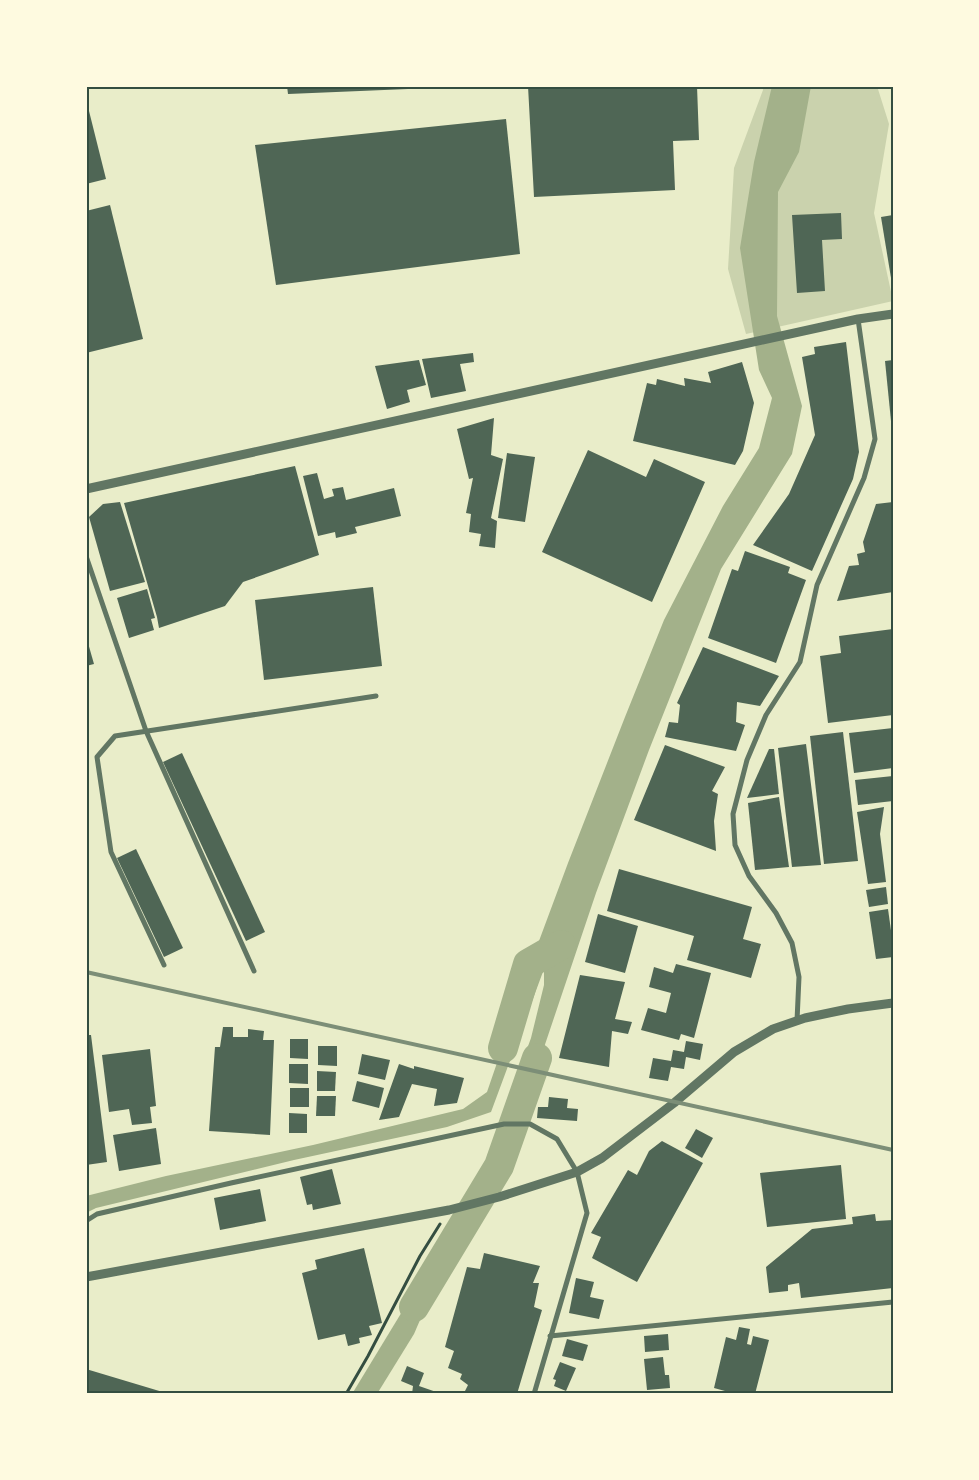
<svg xmlns="http://www.w3.org/2000/svg" width="979" height="1480" viewBox="0 0 979 1480" font-family="'Alegreya Sans',sans-serif">
<style>
.green{fill:#cad2ad}
.water{fill:#a3b18a}
.lines{fill:none;stroke-linecap:round;stroke-linejoin:round}
.river{stroke:#a3b18a;stroke-width:30}
.building{fill:#4f6655}
.path{stroke:#344e41;stroke-width:3}
.minor{stroke:#617663;stroke-width:5}
.tertiary{stroke:#617663;stroke-width:9}
.rail{stroke:#7c8e77;stroke-width:4}
.neatline{fill:none;stroke:#344e41;stroke-width:2}
</style>
<rect width="100%" height="100%" fill="#e9edc9"/>
<polygon class="green" points="763,86 877,86 889,124 874,213 893,301 746,334 728,269 734,168 763,90"/>
<g class="water">
<polygon points="772,86 811,86 799,152 778,192 777,316 802,406 792,454 721,569 649,750 596,893 529,1092 503,1115 531,1038 544,985 544,969 491,1112 447,1127 294,1160 96,1208 86,1213 86,1196 166,1176 313,1145 463,1109 487,1092 536,949 568,863 625,717 664,620 723,506 759,448 772,398 759,370 740,248 754,162"/>
<polygon points="428,1269 439,1276 414,1334 377,1394 352,1394"/>
</g>
<g class="lines">
<g class="river">
<polyline points="503,1048 528,964 561,945"/>
<polyline points="414,1307 499,1166 537,1058"/>
</g>
</g>
<g class="building">
<polygon points="287,86 432,86 432,88 288,94"/>
<polygon points="528,86 697,86 699,140 673,141 675,190 534,197"/>
<polygon points="86,99 106,179 86,184"/>
<polygon points="506,119 520,254 276,285 255,145"/>
<polygon points="110,205 143,339 86,353 86,211"/>
<polygon points="841,213 842,239 822,240 825,291 797,293 792,215"/>
<polygon points="893,215 893,284 892,284 881,217"/>
<polygon points="846,342 859,452 853,479 812,571 753,545 789,494 815,435 802,357 815,354 814,347"/>
<polygon points="473,353 474,362 460,364 466,391 431,398 422,359"/>
<polygon points="419,360 426,385 407,390 410,402 387,409 375,366"/>
<polygon points="893,360 893,421 891,421 885,361"/>
<polygon points="742,362 754,403 743,451 735,465 633,441 647,383 656,385 657,379 685,386 684,378 711,383 708,372"/>
<polygon points="494,418 491,455 503,459 491,518 497,521 495,548 479,546 481,534 469,532 471,514 466,513 473,478 469,479 457,429"/>
<polygon points="588,450 646,477 654,459 705,482 652,602 542,552"/>
<polygon points="507,453 535,457 525,522 498,518"/>
<polygon points="295,466 319,555 243,582 225,606 159,628 157,617 124,503"/>
<polygon points="317,473 324,499 334,496 332,489 343,487 346,500 394,488 401,516 355,527 357,533 336,538 335,532 318,536 303,476"/>
<polygon points="120,502 145,582 110,591 89,517 103,504"/>
<polygon points="893,502 893,592 837,601 849,566 859,565 857,554 865,552 863,542 876,504"/>
<polygon points="745,551 790,567 788,573 806,580 776,663 708,638 732,569 738,571"/>
<polygon points="373,587 382,666 264,680 255,600"/>
<polygon points="147,589 155,618 151,619 154,630 129,638 117,598"/>
<polygon points="893,629 893,715 828,723 820,656 841,653 839,636"/>
<polygon points="86,636 94,664 86,666"/>
<polygon points="703,647 779,676 760,706 737,702 736,722 745,725 736,751 665,737 669,722 678,723 680,705 677,703"/>
<polygon points="893,728 893,768 854,773 849,733"/>
<polygon points="843,732 858,861 824,864 810,736"/>
<polygon points="806,744 821,865 792,867 778,748"/>
<polygon points="665,745 725,767 712,791 718,794 714,821 716,851 634,820"/>
<polygon points="769,749 774,749 779,794 747,798"/>
<polygon points="182,753 265,932 246,941 163,762"/>
<polygon points="893,776 893,801 858,805 855,780"/>
<polygon points="779,797 789,867 755,870 748,803"/>
<polygon points="884,807 880,834 886,882 868,884 857,812"/>
<polygon points="136,849 183,948 164,957 117,858"/>
<polygon points="619,869 752,907 743,939 761,944 751,978 687,960 694,936 607,911"/>
<polygon points="886,887 888,904 869,907 866,890"/>
<polygon points="888,909 893,945 893,957 876,959 869,912"/>
<polygon points="598,914 638,926 625,973 585,962"/>
<polygon points="676,964 711,973 694,1038 681,1034 679,1040 641,1030 648,1008 666,1013 671,993 649,987 654,967 673,973"/>
<polygon points="580,975 625,982 615,1019 632,1022 628,1034 612,1031 609,1067 559,1058"/>
<polygon points="223,1027 233,1027 233,1037 248,1037 248,1029 264,1031 263,1040 274,1040 270,1135 209,1131 215,1047 220,1047"/>
<polygon points="86,1035 91,1035 107,1162 86,1165"/>
<polygon points="290,1039 308,1039 308,1059 290,1058"/>
<polygon points="686,1041 703,1044 700,1060 686,1057 684,1069 671,1067 668,1081 649,1078 653,1058 671,1061 673,1050 684,1052"/>
<polygon points="318,1046 337,1046 337,1066 318,1065"/>
<polygon points="150,1049 156,1106 150,1107 152,1123 132,1125 129,1109 109,1112 102,1055"/>
<polygon points="362,1054 390,1060 385,1080 358,1074"/>
<polygon points="289,1064 308,1064 308,1084 289,1083"/>
<polygon points="399,1064 414,1069 414,1066 464,1078 457,1103 434,1106 437,1089 412,1084 399,1117 379,1120"/>
<polygon points="317,1071 336,1072 335,1091 317,1091"/>
<polygon points="357,1081 384,1088 379,1108 352,1101"/>
<rect x="290" y="1088" width="19" height="19"/>
<polygon points="317,1096 336,1096 335,1116 316,1116"/>
<polygon points="549,1097 568,1099 567,1108 578,1109 577,1121 537,1118 538,1107 548,1107"/>
<polygon points="289,1113 307,1114 307,1133 289,1133"/>
<polygon points="156,1128 161,1164 119,1171 113,1135"/>
<polygon points="696,1129 713,1138 702,1158 685,1148"/>
<polygon points="662,1141 703,1163 637,1282 592,1258 601,1237 591,1233 628,1170 637,1175 649,1151"/>
<polygon points="841,1165 846,1219 767,1227 760,1173"/>
<polygon points="332,1169 341,1204 313,1210 312,1204 307,1205 300,1177"/>
<polygon points="260,1189 266,1221 220,1230 214,1198"/>
<polygon points="875,1214 876,1221 893,1220 893,1288 801,1298 799,1283 788,1285 788,1291 769,1293 766,1267 812,1229 853,1224 852,1217"/>
<polygon points="364,1248 382,1323 369,1326 372,1335 359,1338 360,1343 348,1346 345,1334 318,1340 302,1273 317,1269 315,1260"/>
<polygon points="484,1253 540,1266 533,1283 539,1283 534,1307 542,1310 517,1394 464,1393 468,1385 460,1379 462,1374 448,1368 454,1351 445,1347 467,1267 480,1269"/>
<polygon points="576,1278 594,1282 590,1297 604,1300 599,1319 569,1313"/>
<polygon points="739,1327 750,1329 747,1344 751,1345 753,1336 769,1340 755,1394 736,1394 714,1388 726,1337 736,1340"/>
<polygon points="668,1334 669,1350 645,1352 644,1336"/>
<polygon points="567,1339 588,1345 583,1361 562,1356"/>
<polygon points="663,1357 665,1375 669,1375 670,1388 647,1390 644,1359"/>
<polygon points="560,1362 576,1368 566,1391 554,1386 556,1380 553,1379"/>
<polygon points="407,1366 424,1373 419,1386 442,1394 412,1394 413,1386 401,1381"/>
<polygon points="86,1369 166,1393 166,1394 86,1394"/>
</g>
<g class="lines">
<polyline class="path" points="346,1394 368,1356 420,1256 440,1224"/>
<g class="minor">
<polyline points="86,556 146,731 254,971"/>
<polyline points="164,965 111,852 97,757 115,736 376,696"/>
<polyline points="797,1021 799,977 792,943 776,913 749,876 735,845 733,814 747,760 766,715 800,662 817,585 864,478 875,439 858,319"/>
<polyline points="86,1221 97,1214 231,1183 504,1124 530,1124 557,1139 577,1172 587,1213 534,1394"/>
<polyline points="550,1336 893,1302"/>
</g>
<g class="tertiary">
<polyline points="86,489 858,319 893,314"/>
<polyline points="86,1277 449,1210 499,1197 577,1172 602,1158 674,1103 734,1052 773,1029 805,1018 848,1009 893,1003"/>
</g>
<polyline class="rail" points="86,972 893,1150"/>
</g>
<rect width="979" height="1480" fill="none" stroke="#fefae0" stroke-width="175"/>
<rect x="88" y="88" width="804" height="1304" class="neatline"/>
</svg>
